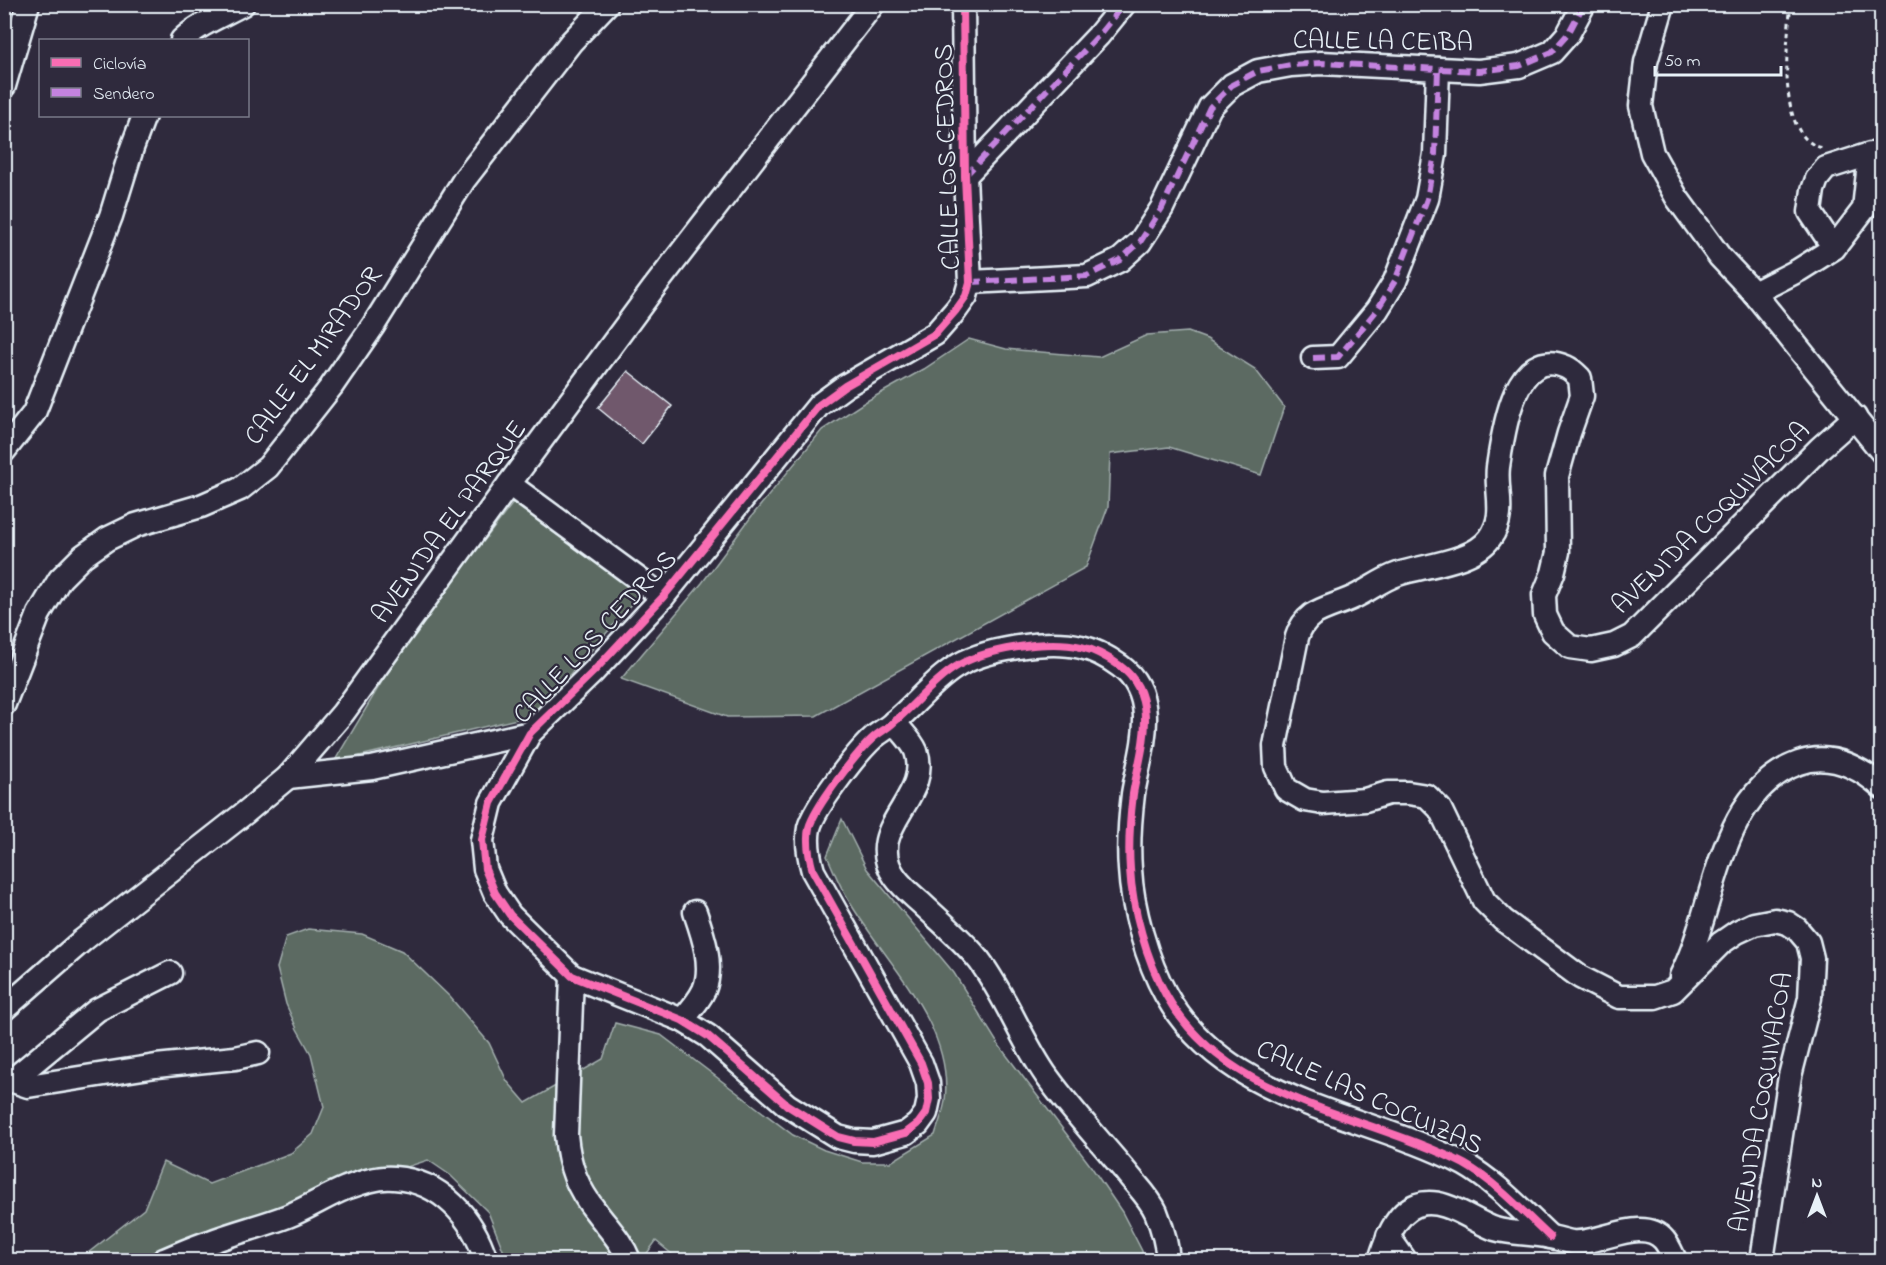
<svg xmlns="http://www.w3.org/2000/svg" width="1886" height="1265" viewBox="0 0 1886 1265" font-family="'Indie Flower',sans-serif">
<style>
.green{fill:#5c6b62;stroke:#a2aead;stroke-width:1.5}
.building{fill:#70596c;stroke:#e8f1f8;stroke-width:1.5}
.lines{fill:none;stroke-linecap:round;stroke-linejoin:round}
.minor-casing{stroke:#e8f1f8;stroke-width:27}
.path{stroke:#e8f1f8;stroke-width:3;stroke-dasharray:4.5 4.5;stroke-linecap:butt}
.minor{stroke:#2f2a3d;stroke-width:22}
.quiet{stroke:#c483df;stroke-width:6;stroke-dasharray:12 6;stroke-linecap:butt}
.cycleway-casing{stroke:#2f2a3d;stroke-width:11}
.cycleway{stroke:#f96db3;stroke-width:8}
.labels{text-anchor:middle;stroke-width:4.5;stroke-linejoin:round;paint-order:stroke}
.street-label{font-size:27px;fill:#e8f1f8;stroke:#2f2a3d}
</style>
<rect width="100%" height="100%" fill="#2f2a3d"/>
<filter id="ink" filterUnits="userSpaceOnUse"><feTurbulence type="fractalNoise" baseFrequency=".0167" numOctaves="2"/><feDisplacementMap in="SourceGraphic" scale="12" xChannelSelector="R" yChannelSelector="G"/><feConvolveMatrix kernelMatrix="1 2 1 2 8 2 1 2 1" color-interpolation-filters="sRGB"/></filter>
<g filter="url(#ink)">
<g class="green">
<polygon points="1188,332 1207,339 1255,369 1284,407 1261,475 1169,447 1110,454 1108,507 1086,567 816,716 727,717 621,679 702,583 751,517 822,430 865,402 924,369 969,339 1006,349 1099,357 1147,335"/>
<polygon points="513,503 640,595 534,715 334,762 403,646"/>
<path d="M842 819 867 869 954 973 998 1044 1090 1165 1122 1212 1142 1251 1143 1260H679L656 1241 642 1260H507L488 1212 450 1175 428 1160 203 1234 140 1257 137 1260H79L144 1209 163 1162 209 1184 291 1153 313 1134 324 1107 311 1054 297 1029 286 1004 277 968 286 937 308 929 362 934 402 951 450 997 489 1043 507 1081 526 1103 603 1059 615 1023 661 1035 793 1135 824 1150 862 1162H891L935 1135C938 1124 944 1111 945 1100 954 1024 884 961 849 901 840 887 834 871 827 856Z"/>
</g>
<polygon class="building" points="628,371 672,406 642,444 598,408"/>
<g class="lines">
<defs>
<g id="minor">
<path d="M963 4 965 176 970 282 966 296 956 310 935 334 845 386 819 405 663 597 593 672 530 733 491 803 482 840 485 869 495 893 510 915 572 976 682 1020 708 1036 787 1105 838 1137 854 1141 873 1142 906 1133 918 1124 926 1113 929 1099 928 1083 921 1063 813 871C809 857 806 843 809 828 814 808 857 752 874 737 880 732 888 728 894 722 915 705 931 683 954 668 982 649 1049 639 1081 647 1095 650 1109 658 1120 666 1162 697 1140 752 1133 794 1130 819 1128 844 1130 869 1132 908 1147 961 1166 995 1226 1103 1364 1112 1464 1164 1496 1182 1523 1212 1550 1237"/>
<polyline points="1663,4 1646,62 1641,106 1652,153 1677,198 1720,257 1754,293 1882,452"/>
<path d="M182 40C199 24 223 15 243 4"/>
<polyline points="4,86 28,4"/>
<polyline points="965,176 1098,36 1124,4"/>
<polyline points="970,282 1087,276 1120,260 1140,242 1162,208 1210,107 1232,85 1258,71 1291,65 1321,63 1479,71 1519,66 1552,52 1568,34 1584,4"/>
<polyline points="1754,293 1799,270 1834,248 1864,209 1870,154 1826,168 1817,179 1813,190 1810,212 1834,248"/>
<polyline points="1313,358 1338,357 1377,310 1395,281 1427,199 1435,154 1438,69"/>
<polyline points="4,451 34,413 111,216 132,148 144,116"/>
<polyline points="509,484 663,597"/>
<polyline points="4,704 39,614 60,579 83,556 107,539 136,525 201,506 240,489 268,467 331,387 373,326 464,180 571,42 607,4"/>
<path d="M894 722C901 731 912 741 916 751 933 798 861 829 895 877 902 887 912 895 921 903 940 921 962 939 979 960 1006 996 1022 1042 1048 1078 1072 1111 1100 1141 1126 1172 1136 1185 1149 1197 1156 1212 1162 1227 1167 1245 1168 1260"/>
<polyline points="288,777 372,768 530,733"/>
<path d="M572 976 566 1135C569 1167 577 1188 597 1213 609 1229 622 1242 629 1260"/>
<path d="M1681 976C1715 911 1718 791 1799 763 1830 752 1858 766 1882 787"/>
<polyline points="4,1009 83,940 246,812 288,777 343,713 509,484 653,289 873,4"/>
<path d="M682 1020C690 1011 699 1001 704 990 714 966 703 935 695 912"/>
<polyline points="4,1078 28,1086 156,1066 235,1058 258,1053"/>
<polyline points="11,1081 97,1010 170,973"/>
<polyline points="1388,1236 1405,1260"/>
<path d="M164 1260C179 1254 194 1247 210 1242 236 1232 262 1226 288 1216 308 1208 326 1196 346 1188 360 1183 379 1176 394 1178 442 1181 473 1218 486 1260"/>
<path d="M1380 1260C1386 1241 1395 1213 1417 1205 1444 1196 1472 1221 1495 1229 1512 1234 1532 1233 1550 1237 1557 1238 1565 1241 1572 1242 1599 1245 1643 1215 1664 1240 1669 1246 1672 1254 1675 1260"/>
<path d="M1762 1260 1790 1076 1810 998 1812 958 1808 942 1797 929 1788 923 1775 920 1754 924 1737 932 1721 943 1673 991 1655 997H1619L1580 977 1503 920 1484 901 1440 809 1427 796 1408 793H1388L1365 800 1323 803 1305 800 1286 789 1276 767 1275 746 1297 637C1300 627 1304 621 1312 615 1326 606 1344 603 1358 595 1372 588 1383 579 1398 574 1425 565 1473 562 1490 538 1507 515 1495 491 1498 467 1503 434 1514 344 1566 367 1571 369 1576 374 1580 378L1582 396 1569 433 1557 476 1558 552 1553 573 1544 595 1545 615 1553 632 1570 647 1591 650 1614 645 1632 636 1820 448 1855 417"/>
</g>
</defs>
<use href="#minor" class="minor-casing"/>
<path class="path" d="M1791 4C1787 39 1775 141 1824 148"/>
<use href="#minor" class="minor"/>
<g class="quiet">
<polyline points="965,176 1098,36 1124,4"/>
<polyline points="970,282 1087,276 1120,260 1140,242 1162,208 1210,107 1232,85 1258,71 1291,65 1321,63 1479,71 1519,66 1552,52 1568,34 1584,4"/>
<polyline points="1313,358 1338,357 1377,310 1395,281 1427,199 1435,154 1438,69"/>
</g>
<defs>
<path id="cycleway" d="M963 4 965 176 970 282 966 296 956 310 935 334 845 386 819 405 663 597 593 672 530 733 491 803 482 840 485 869 495 893 510 915 572 976 682 1020 708 1036 787 1105 838 1137 854 1141 873 1142 906 1133 918 1124 926 1113 929 1099 928 1083 921 1063 813 871C809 857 806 843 809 828 814 808 857 752 874 737 880 732 888 728 894 722 915 705 931 683 954 668 982 649 1049 639 1081 647 1095 650 1109 658 1120 666 1162 697 1140 752 1133 794 1130 819 1128 844 1130 869 1132 908 1147 961 1166 995 1226 1103 1364 1112 1464 1164 1496 1182 1523 1212 1550 1237"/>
</defs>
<use href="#cycleway" class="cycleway-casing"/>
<use href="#cycleway" class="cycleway"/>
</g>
</g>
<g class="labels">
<g class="street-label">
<text transform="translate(1383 40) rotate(1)" y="9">CALLE LA CEIBA</text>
<text transform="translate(946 157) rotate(-92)" y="9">CALLE LOS CEDROS</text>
<text transform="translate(312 355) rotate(-54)" y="9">CALLE EL MIRADOR</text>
<text transform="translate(1710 517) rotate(-44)" y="9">AVENIDA COQUIVACOA</text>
<text transform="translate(448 521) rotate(-54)" y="9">AVENIDA EL PARQUE</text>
<text transform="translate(594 636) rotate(-47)" y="9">CALLE LOS CEDROS</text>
<text transform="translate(1370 1096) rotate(24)" y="9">CALLE LAS COCUIZAS</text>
<text transform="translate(1760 1102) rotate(-80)" y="9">AVENIDA COQUIVACOA</text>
</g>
</g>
<rect width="1886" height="1265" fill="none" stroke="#2f2a3d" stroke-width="24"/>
<rect x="12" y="12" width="1862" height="1241" fill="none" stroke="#e8f1f8" stroke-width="2" filter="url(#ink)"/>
<rect x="39" y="39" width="210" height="78" fill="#2f2a3d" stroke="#797a88" stroke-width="1.5"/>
<rect x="51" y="58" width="30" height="9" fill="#f96db3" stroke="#797a88" stroke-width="1.5"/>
<text x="93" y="69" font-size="18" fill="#e8f1f8">Ciclovía</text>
<rect x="51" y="88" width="30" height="9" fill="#c483df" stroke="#797a88" stroke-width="1.5"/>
<text x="93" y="99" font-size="18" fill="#e8f1f8">Sendero</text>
<g transform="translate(1817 1196)" stroke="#2f2a3d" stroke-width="4.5" paint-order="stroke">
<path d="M0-4.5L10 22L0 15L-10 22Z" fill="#e8f1f8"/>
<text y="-9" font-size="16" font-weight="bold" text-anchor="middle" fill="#e8f1f8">N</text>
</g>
<path d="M1655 66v9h126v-9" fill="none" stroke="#e8f1f8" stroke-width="3"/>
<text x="1664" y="66" font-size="18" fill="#e8f1f8" stroke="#2f2a3d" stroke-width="4.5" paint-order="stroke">50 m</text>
</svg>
